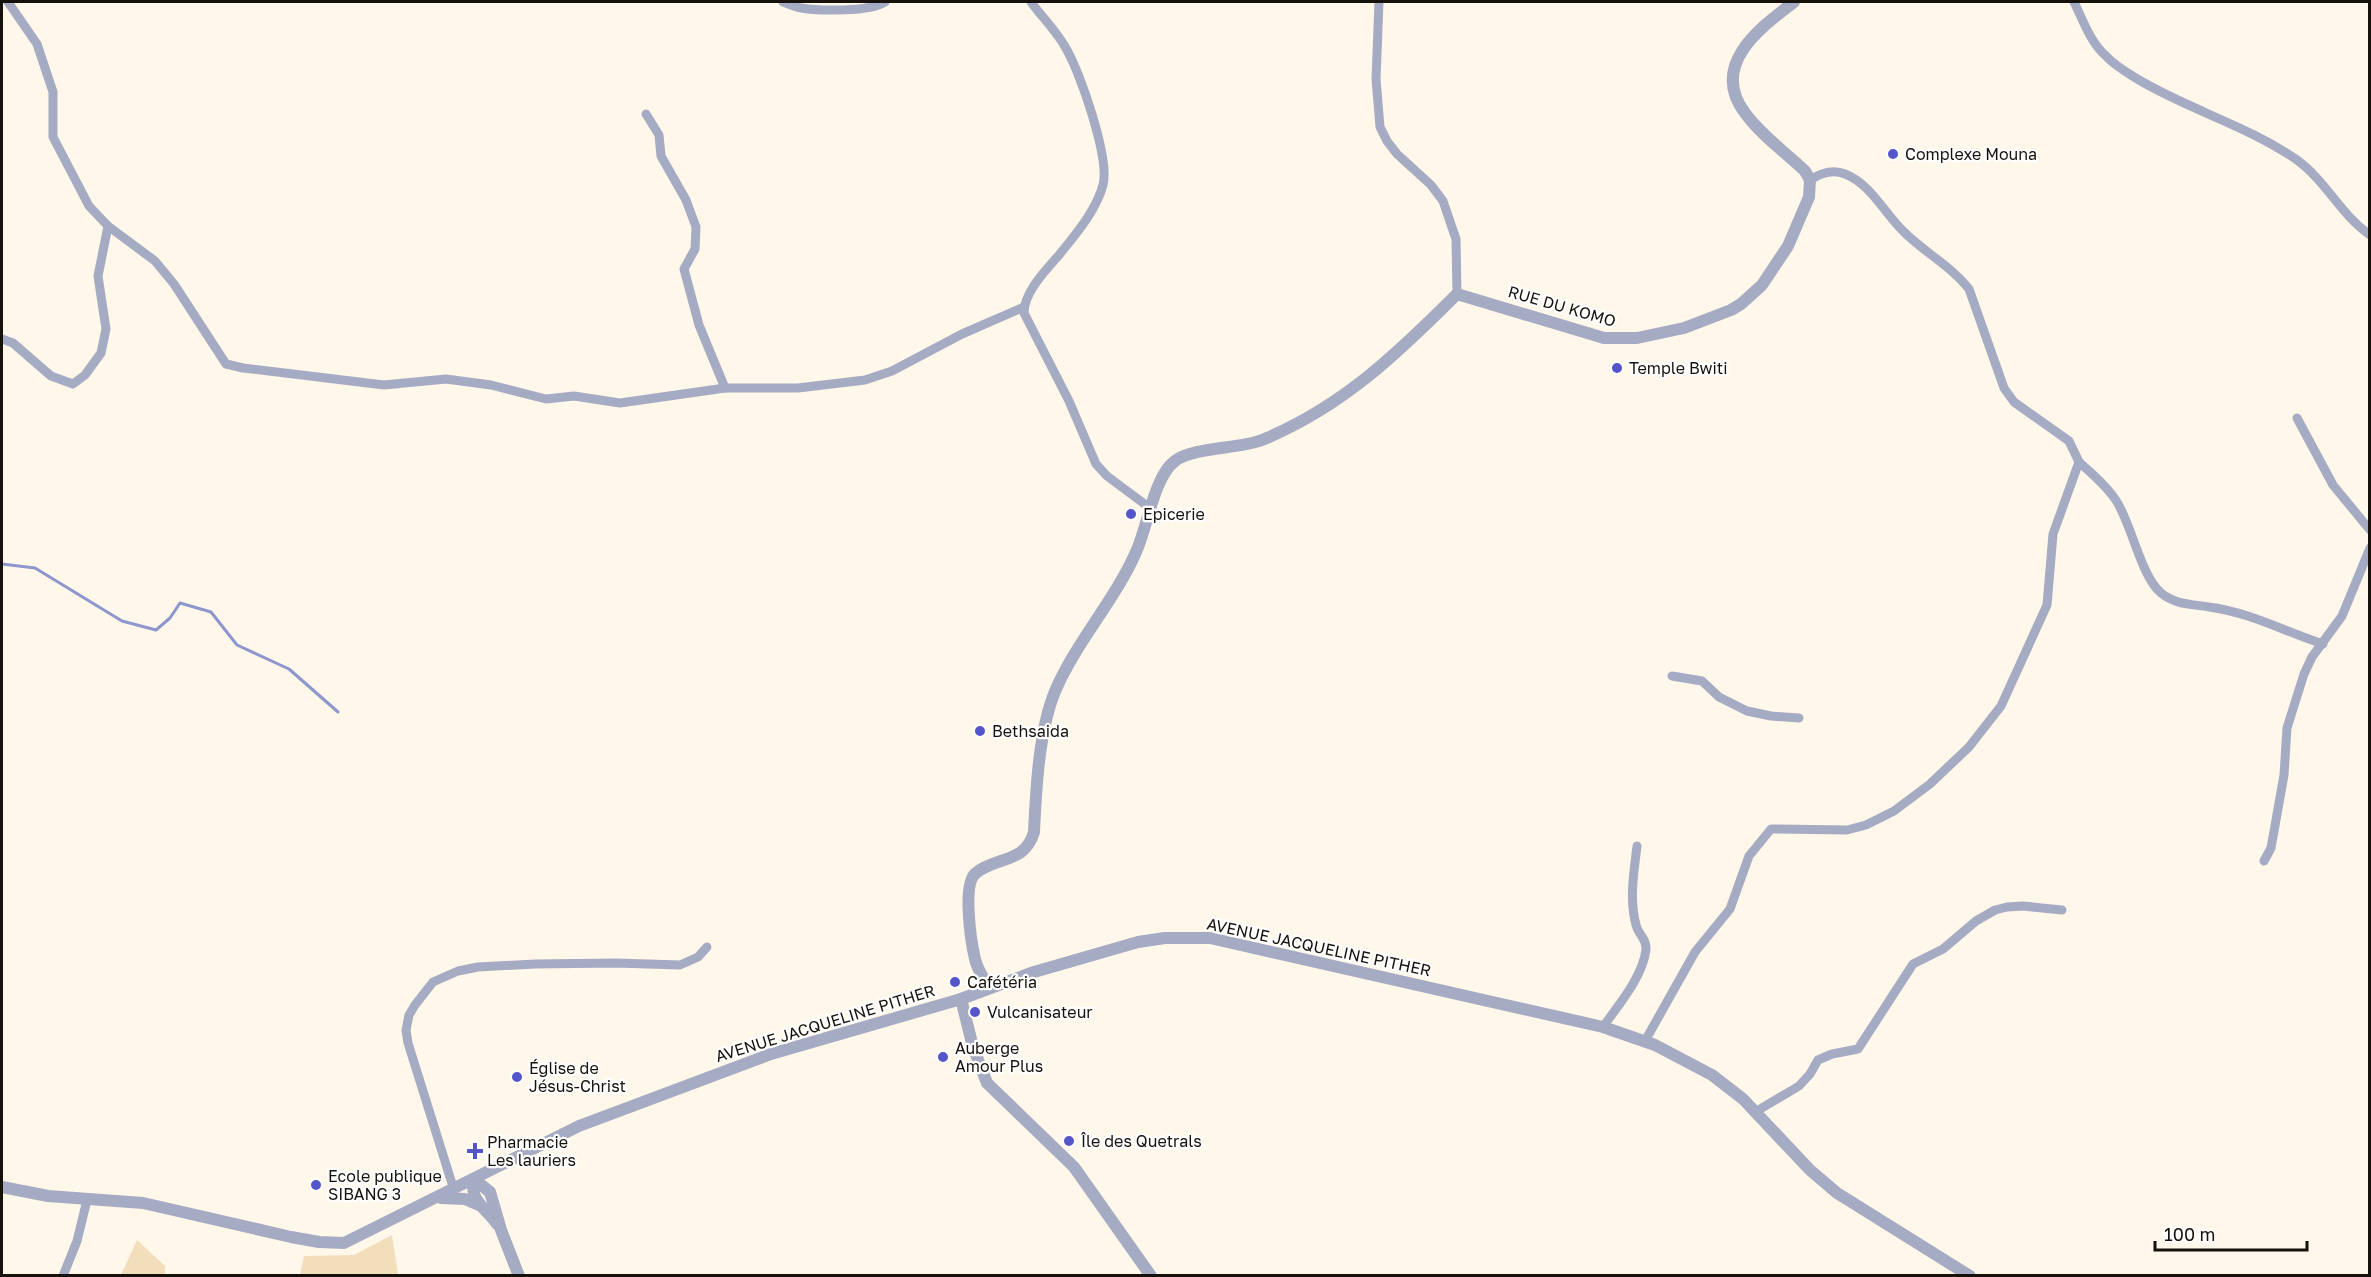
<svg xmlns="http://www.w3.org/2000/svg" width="2371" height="1277" viewBox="0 0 2371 1277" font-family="'Golos Text',sans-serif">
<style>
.green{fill:#f3debb}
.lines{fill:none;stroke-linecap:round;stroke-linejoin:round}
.stream{stroke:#8e96ce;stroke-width:3}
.minor{stroke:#a6abc4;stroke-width:9}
.tertiary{stroke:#a6abc4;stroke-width:12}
.poi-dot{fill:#5454cb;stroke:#fff;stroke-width:2}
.labels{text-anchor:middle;stroke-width:4.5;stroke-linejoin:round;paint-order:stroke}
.poi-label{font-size:16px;fill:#16110a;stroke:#fff;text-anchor:start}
.street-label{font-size:16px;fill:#16110a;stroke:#fff}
</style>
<rect width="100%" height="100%" fill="#fff7ea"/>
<g class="green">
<polygon points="392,1235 398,1275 300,1275 304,1256 354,1255"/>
<polygon points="137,1240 165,1266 165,1275 121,1275"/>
</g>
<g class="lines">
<polyline class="stream" points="2,564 35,568 122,621 156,630 170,618 180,603 211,612 237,645 289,669 338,712"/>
<g class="minor">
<polyline points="8,2 37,44 53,92 53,137 89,206 108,226 155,261 174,284 226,364 243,368 384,385 446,379 491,385 546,399 574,396 620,403 725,388 798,388 865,380 892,371 962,334 1024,307"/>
<path d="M783 2C788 4 795 7 801 8 820 11 870 12 885 2"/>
<path d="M1031 2C1042 17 1055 30 1064 45 1080 70 1110 159 1103 185 1096 211 1075 235 1059 255 1046 270 1024 292 1024 313L1069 401 1096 464 1107 476 1150 508"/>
<polyline points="1379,2 1376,79 1380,127 1387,141 1397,154 1431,185 1443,201 1456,239 1457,294"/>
<path d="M2074 2C2083 20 2090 42 2106 56 2115 66 2128 73 2139 80 2190 110 2248 126 2297 160 2326 181 2341 215 2370 235"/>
<polyline points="646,114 659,135 661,156 686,200 696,227 695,249 684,269 699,325 725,388"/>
<polyline points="2,339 13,343 51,376 73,384 85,375 101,353 106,329 98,276 108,226"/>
<polyline points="2297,418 2333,485 2370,530"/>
<path d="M2079 462C2092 474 2108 487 2117 502 2132 526 2141 576 2161 593 2176 605 2192 604 2209 607 2252 613 2283 631 2323 644"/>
<polyline points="1672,676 1702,681 1719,697 1747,711 1771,716 1799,718"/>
<polyline points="2264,861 2271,848 2284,775 2287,728 2304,674 2312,657 2342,616 2370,548"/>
<path d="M1603 1027C1619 1004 1642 978 1646 950 1647 939 1638 934 1636 925 1629 899 1634 871 1637 846"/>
<path d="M1645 1041 1695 952 1730 909 1749 856 1771 829 1847 830 1866 825 1894 811 1930 784 1969 747 2001 706 2047 605 2053 534 2079 462 2069 441 2014 402 2004 388 1969 289C1951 266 1924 252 1904 232 1884 213 1871 184 1845 174 1833 169 1821 173 1810 180"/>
<polyline points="1755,1112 1799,1086 1810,1074 1818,1060 1832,1054 1858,1049 1913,964 1943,949 1976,921 1995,910 2007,907 2023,906 2062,910"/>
<polyline points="454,1190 408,1043 406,1030 409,1015 415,1005 433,982 458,971 478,967 535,964 616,963 680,965 698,957 707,947"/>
<polyline points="63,1276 77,1241 87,1200"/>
</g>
<g class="tertiary">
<path d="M989 988C984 979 977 969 975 959 971 942 962 883 976 873 996 856 1025 864 1034 832 1036 789 1039 728 1056 689 1077 641 1115 600 1136 552 1147 529 1154 476 1175 461 1193 447 1239 449 1262 440 1342 407 1397 354 1457 294L1604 338H1637L1684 328 1731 310 1741 304 1762 285 1788 246 1809 197 1810 180 1805 171C1785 152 1761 135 1745 113 1709 65 1760 28 1794 2"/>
<polyline points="961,999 973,1047 987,1083 1074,1167 1151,1276"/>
<polyline points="475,1180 490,1192 501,1230 519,1276"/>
<path d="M475 1180C467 1199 488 1210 497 1224"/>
<polyline points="2,1187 48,1196 143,1203 291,1237 319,1242 344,1243 579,1126 771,1054 961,999 1034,972 1138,942 1165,938 1210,938 1603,1027 1655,1045 1712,1075 1743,1099 1810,1170 1837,1193 1970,1276"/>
<polyline points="441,1198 465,1199 479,1205"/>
</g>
</g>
<g class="poi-dot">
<circle cx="1893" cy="154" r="6"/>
<circle cx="1617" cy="368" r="6"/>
<circle cx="1131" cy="514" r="6"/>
<circle cx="980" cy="731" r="6"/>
<circle cx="955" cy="982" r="6"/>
<circle cx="975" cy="1012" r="6"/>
<circle cx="943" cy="1057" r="6"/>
<circle cx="517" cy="1077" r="6"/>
<circle cx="1069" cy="1141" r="6"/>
<path d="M472 1142h6v6h6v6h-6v6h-6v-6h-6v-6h6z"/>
<circle cx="316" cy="1185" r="6"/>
</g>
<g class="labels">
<g class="poi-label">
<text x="1905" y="160">Complexe Mouna</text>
<text x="1629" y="374">Temple Bwiti</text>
<text x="1143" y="520">Epicerie</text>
<text x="992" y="737">Bethsaida</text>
<text x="967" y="988">Cafétéria</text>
<text x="987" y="1018">Vulcanisateur</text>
<text x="955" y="1054">Auberge<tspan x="955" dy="18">Amour Plus</tspan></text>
<text x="529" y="1074">Église de<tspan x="529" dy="18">Jésus-Christ</tspan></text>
<text x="1081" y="1147">Île des Quetrals</text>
<text x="487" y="1148">Pharmacie<tspan x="487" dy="18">Les lauriers</tspan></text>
<text x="328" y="1182">Ecole publique<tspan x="328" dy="18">SIBANG 3</tspan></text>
</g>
<g class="street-label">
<text transform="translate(1562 306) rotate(16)" y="6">RUE DU KOMO</text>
<text transform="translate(1319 947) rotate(12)" y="6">AVENUE JACQUELINE PITHER</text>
<text transform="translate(825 1023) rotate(-17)" y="6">AVENUE JACQUELINE PITHER</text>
</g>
</g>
<rect width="2371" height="1277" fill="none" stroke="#16110a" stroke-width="6"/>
<path d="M2155 1241v9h152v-9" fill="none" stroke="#16110a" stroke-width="3"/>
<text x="2164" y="1241" font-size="18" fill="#16110a" stroke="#ffffff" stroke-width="4.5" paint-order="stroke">100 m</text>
</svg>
